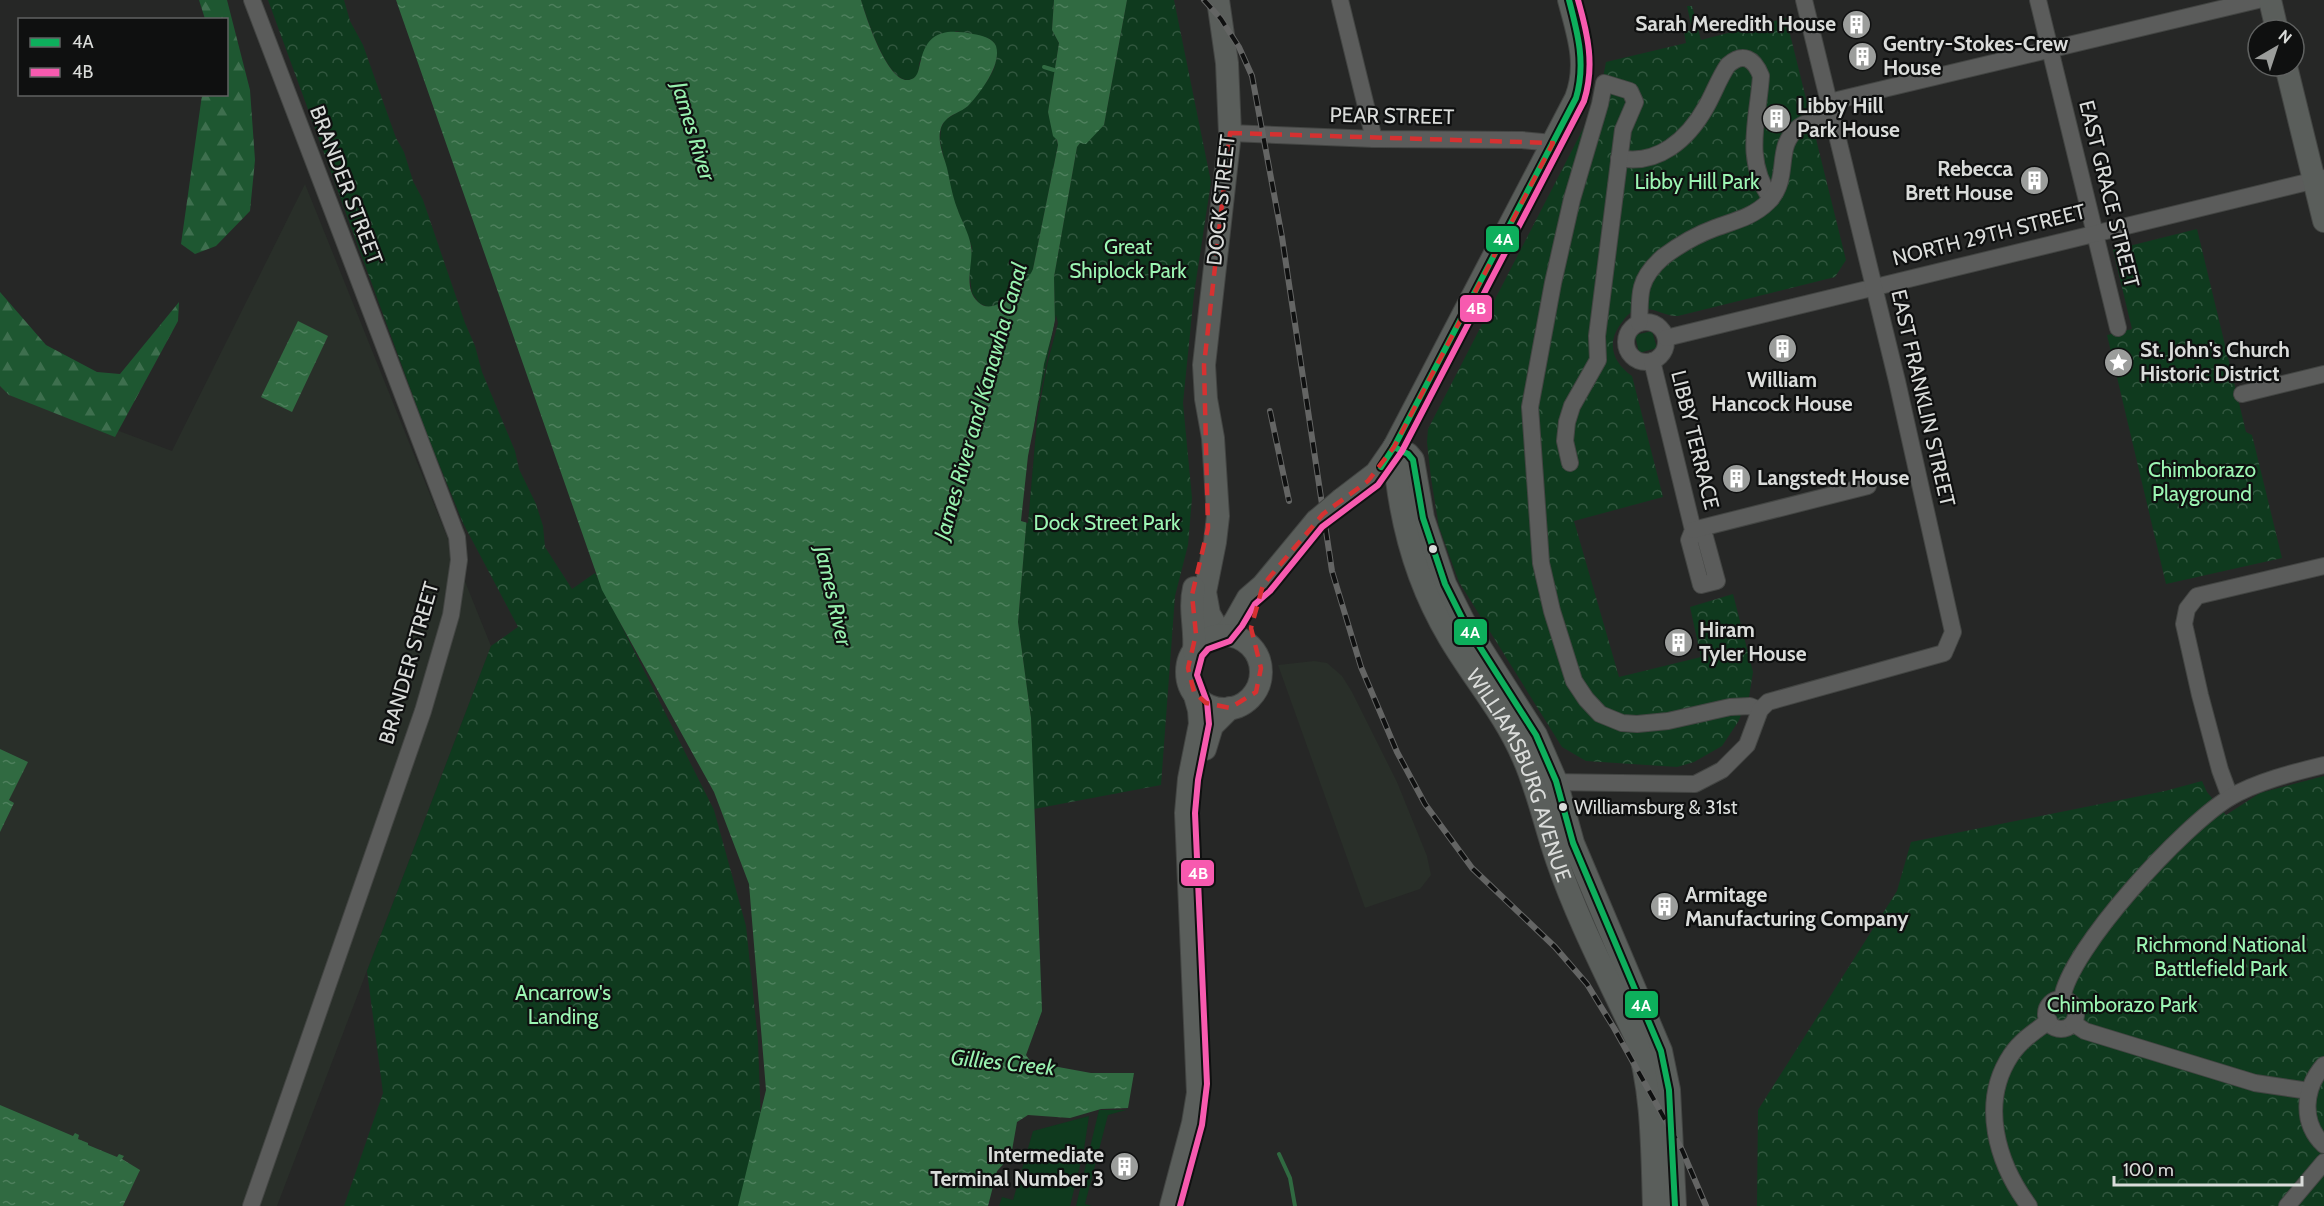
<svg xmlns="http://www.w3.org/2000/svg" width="2324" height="1206" viewBox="0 0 2324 1206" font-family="Cabin,sans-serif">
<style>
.built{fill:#292f29}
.green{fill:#0f3a1e}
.forest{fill:url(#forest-firs)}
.park{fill:url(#park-crowns)}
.water{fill:url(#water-ripples)}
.pier{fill:#262726}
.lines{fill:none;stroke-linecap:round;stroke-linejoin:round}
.stream{stroke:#306a41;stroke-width:4}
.minor-casing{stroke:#434543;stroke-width:18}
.major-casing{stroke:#434543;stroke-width:24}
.minor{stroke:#5b5c5b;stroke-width:16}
.major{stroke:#5a5e5b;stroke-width:22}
.rail-casing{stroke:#646564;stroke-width:6}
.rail{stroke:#0f1010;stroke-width:4;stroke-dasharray:11;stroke-linecap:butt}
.major-bridge-casing{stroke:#434543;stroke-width:24;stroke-linecap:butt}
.major-bridge{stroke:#5a5e5b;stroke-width:22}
.bus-1-casing{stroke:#0f1010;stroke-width:10}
.bus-2-casing{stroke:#0f1010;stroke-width:10}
.bus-1{stroke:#0daf5c;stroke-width:6}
.bus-2{stroke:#f75aaf;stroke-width:6}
.marked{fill:none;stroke:#d63131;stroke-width:4.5;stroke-dasharray:12 8;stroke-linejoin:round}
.bus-dot{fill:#dadcda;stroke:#0f1010;stroke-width:2}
.labels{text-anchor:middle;stroke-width:4.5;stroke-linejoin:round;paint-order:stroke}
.bus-label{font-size:20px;fill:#dadcda;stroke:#0f1010;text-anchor:start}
.poi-label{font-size:21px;font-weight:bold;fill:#dadcda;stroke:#0f1010;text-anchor:start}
.street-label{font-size:21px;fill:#dadcda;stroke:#0f1010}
.park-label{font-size:21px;fill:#9cf6b3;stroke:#0f1010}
.water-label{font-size:22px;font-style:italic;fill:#98f2af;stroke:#0f1010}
.line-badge{stroke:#0f1010;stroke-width:2}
.badge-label{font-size:16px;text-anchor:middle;font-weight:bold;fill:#fff}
</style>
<defs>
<pattern id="forest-firs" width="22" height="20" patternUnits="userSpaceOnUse" patternTransform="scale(1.5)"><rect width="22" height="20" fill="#1e5731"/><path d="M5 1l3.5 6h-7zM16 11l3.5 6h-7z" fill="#3e6f4e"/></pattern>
<pattern id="park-crowns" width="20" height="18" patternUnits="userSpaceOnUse" patternTransform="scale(1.5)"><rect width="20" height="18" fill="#0f3a1e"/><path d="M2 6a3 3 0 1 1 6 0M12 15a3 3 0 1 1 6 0" fill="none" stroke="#31563e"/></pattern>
<pattern id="water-ripples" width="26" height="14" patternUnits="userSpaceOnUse" patternTransform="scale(1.5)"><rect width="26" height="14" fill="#306a41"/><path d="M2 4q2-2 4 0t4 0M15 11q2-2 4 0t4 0" fill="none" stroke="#4d7f5c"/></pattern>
</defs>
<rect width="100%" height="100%" fill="#262726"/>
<g class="built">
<polygon points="305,184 491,646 277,1206 0,1206 0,386 172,451"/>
<polygon points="1314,661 1327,663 1342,676 1352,692 1397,782 1427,856 1431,875 1420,889 1365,908 1278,665"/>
</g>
<g class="green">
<polygon points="1652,331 1657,348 1639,353 1635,335"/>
<polygon points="1099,1110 1126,1110 1108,1115 1085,1204 1092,1206 1076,1206"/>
<polygon points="1089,1116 1084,1149 1070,1206 999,1206 1002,1197 1013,1200 1033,1131"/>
</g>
<g class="forest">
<polygon points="199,0 227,0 250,90 255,160 250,211 216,246 195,254 181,244 202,95 226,94 226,20 205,19"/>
<polygon points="0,292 46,345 97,372 120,374 179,302 178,321 115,437 9,395 0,386"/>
</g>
<g class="park">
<polygon points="268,0 344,0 350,21 363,45 396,138 404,152 413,181 423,200 465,323 475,346 482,372 515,451 519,469 536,504 543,526 545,547 572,589 595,573 714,810 746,926 758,1041 762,1150 744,1206 344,1206 383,1093 367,971 491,646 518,627 463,523 428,437"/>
<path d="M861 0H1054L1052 30 1059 43 1048 112 1058 145 1033 269 1030 277 1000 304 988 307 979 303 972 293 969 270 972 247 954 201 940 141 941 128 945 120 968 106 988 80 994 69 997 56 995 44 990 39 956 31C947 38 925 53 920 61 918 67 920 74 914 78 890 93 866 15 861 0Z"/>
<polygon points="1127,0 1174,0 1211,182 1194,294 1183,403 1192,498 1188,545 1175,596 1161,785 1034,809 1031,718 1018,622 1035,420 1044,364 1055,323 1054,277 1077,147 1080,143 1104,125"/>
<path d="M1687 6H1692L1701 40 1786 18 1846 260 1835 277 1678 316C1664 317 1654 306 1638 310 1631 311 1627 315 1623 321 1606 341 1611 361 1632 376L1663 497 1574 521 1619 677 1701 657 1690 607 1733 594 1753 672 1749 697 1738 722 1722 746 1694 762 1677 767 1586 761 1562 747 1459 582 1439 527 1431 478 1427 442 1428 429 1599 98 1606 62 1686 43 1684 32 1692 30Z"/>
<polygon points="2197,229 2246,432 2252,435 2282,558 2166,584 2107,335 2132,329 2113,250"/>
<polygon points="2324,776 2324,1206 1757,1206 1758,1110 1897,891 1911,842 2165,791 2202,781 2207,792 2226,815 2260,793"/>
</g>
<g class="water">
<path d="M396 0H861C865 14 891 97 915 77 919 73 919 66 921 60 928 31 946 29 973 34 981 35 993 38 996 46 1002 65 980 93 968 106 961 112 951 114 945 121 940 126 939 135 940 142 941 151 945 160 947 168 950 181 952 195 957 208 961 220 969 233 971 246 974 263 962 287 978 302 987 311 999 305 1006 298 1015 289 1028 281 1033 269L1058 145 1057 140 1053 136 1048 112 1059 43 1052 30 1054 0H1127L1104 125 1086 144 1080 143 1077 147 1054 277 1055 323 1044 364 1035 420 1018 622 1031 718 1042 1011 1026 1055 1031 1062 1091 1073H1134L1128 1108 1101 1109 1070 1118 1028 1115 1017 1122 1011 1156 997 1171 988 1206H738L766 1090 749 884 714 792 602 590Z"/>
<polygon points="298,321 328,336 292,412 261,397"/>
<polygon points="0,749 28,762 9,800 14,803 0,832"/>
<polygon points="0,1105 73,1136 75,1133 79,1135 78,1139 88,1143 88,1145 117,1157 119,1154 124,1156 122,1159 140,1170 123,1206 0,1206"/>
</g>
<polygon class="pier" points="1056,315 1058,323 1047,365 1037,420 1028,523 1021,521 1028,456"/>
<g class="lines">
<g class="stream">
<polyline points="1044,67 1054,70"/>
<polyline points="1279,1154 1290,1178 1295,1206"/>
</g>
<defs>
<g id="minor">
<polyline points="1340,0 1374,139"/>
<polyline points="2038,0 2118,328"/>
<polyline points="1829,102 2258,0"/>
<polyline points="1230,133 1374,139 1522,140 1553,143"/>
<path d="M1619 158C1658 166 1688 139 1706 107 1714 93 1719 78 1728 65 1743 52 1754 58 1761 76 1758 121 1743 158 1771 199"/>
<circle cx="1646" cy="342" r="20"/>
<path d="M1639 323C1640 312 1639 298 1642 287 1645 275 1654 265 1663 257 1679 245 1696 235 1715 228 1734 221 1753 217 1768 202 1792 178 1773 148 1798 128 1807 120 1821 119 1832 116"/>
<polyline points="1666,338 2324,178"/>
<polyline points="1652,361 1693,530 1689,540 1701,585 1717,581 1705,537 1693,530"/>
<polyline points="2242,394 2324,374"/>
<polyline points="1570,463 1565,441 1567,422 1572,406 1598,360 1597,336 1623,130 1635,102 1630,91 1604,83 1600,104 1572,199 1553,283 1530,407 1541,563 1552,611 1574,681 1586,699 1600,714 1622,723 1637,724 1668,721 1730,707 1750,706 1760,710"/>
<polyline points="1693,530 1868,486"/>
<polyline points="1547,782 1695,784 1722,770 1747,745 1760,710 1768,702 1944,653 1953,632 1897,381 1804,0"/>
<polyline points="2230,797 2220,770 2200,695 2184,624 2187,609 2197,596 2324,566"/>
<path d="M2062 999C2069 949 2184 825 2229 798 2255 782 2295 772 2324 765"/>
<circle cx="2061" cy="1014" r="15"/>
<polyline points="2073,1023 2085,1031 2255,1083 2309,1091"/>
<path d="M2324 1065C2304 1088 2300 1122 2324 1145"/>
<polyline points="251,1206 423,711 451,615 459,560 457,537 252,0"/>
<path d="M2029 1206C1997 1163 1979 1103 2011 1055 2020 1041 2035 1031 2049 1021"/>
<polyline points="2287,1206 2324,1162"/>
</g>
<g id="major">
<polyline points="1218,0 1227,63 1230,133 1204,365 1206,399 1213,438 1218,516 1215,542 1205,592 1209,614 1221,635"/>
<polyline points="2270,0 2277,30"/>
<polyline points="2286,66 2324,221"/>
<polyline points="1394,447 1408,454 1413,460 1423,518 1445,584 1464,622 1536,735 1556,781 1573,843 1661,1051 1669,1090 1675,1206"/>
<path id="s1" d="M1394 447C1398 513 1415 580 1449 637 1473 678 1504 713 1523 757 1538 790 1545 826 1557 860 1578 921 1609 980 1636 1038 1653 1092 1652 1150 1654 1206"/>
<path d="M1342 499 1376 473 1394 447 1576 98C1589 64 1578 34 1569 0"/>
<polyline points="1224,635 1235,621 1248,598 1263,585 1316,521"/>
<circle cx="1224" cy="672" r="37"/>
<path d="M1194 651C1196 629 1189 609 1194 588"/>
<polyline points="1205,749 1212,726 1230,708"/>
<polyline points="1171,1206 1193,1123 1198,1093 1186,813 1189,779 1200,724 1199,710 1194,692"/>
</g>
</defs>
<use href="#minor" class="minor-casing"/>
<use href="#major" class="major-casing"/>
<use href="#minor" class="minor"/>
<use href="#major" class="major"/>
<defs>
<g id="rail">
<polyline points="1204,0 1221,19 1239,47 1252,76 1282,237 1332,571 1361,667 1397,752 1425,804 1472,868 1555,947 1587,984 1614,1028 1682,1150 1706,1206"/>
<polyline points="1270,411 1289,501"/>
</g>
</defs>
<use href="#rail" class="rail-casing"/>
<use href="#rail" class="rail"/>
<defs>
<polyline id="major-bridge" points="1316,521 1342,499"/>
</defs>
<use href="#major-bridge" class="major-bridge-casing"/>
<use href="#major-bridge" class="major-bridge"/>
<defs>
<g id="bus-1">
<polyline points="1394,447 1408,454 1413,460 1423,518 1445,584 1464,622 1536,735 1556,781 1573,843 1661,1051 1669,1090 1675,1206"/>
<path d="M1381 467 1394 447 1576 98C1586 64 1578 34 1569 0"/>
</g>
<path id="bus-2" d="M1180 1206 1202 1125 1207 1084 1195 813 1198 780 1209 724 1207 702 1197 675 1202 656 1208 649 1230 641 1242 626 1255 604 1270 591 1322 527 1378 485 1402 451 1584 101C1595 66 1588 35 1578 0"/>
</defs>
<use href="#bus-1" class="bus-1-casing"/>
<use href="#bus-2" class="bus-2-casing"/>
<use href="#bus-1" class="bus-1"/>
<use href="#bus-2" class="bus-2"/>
</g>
<path class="marked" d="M1230 133 1553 143 1394 447 1368 481 1323 514 1263 585 1251 628 1261 668 1256 692 1230 708 1206 703 1194 692 1188 668 1196 634 1192 595 1208 528 1204 365Z"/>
<defs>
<symbol id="building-disc" viewBox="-11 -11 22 22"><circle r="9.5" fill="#9b9d9b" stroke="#0f1010"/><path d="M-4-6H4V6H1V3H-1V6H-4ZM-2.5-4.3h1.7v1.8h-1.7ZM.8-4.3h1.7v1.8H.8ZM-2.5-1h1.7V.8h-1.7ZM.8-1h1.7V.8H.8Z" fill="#fff"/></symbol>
<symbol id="sight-disc" viewBox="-11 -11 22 22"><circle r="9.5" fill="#9b9d9b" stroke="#0f1010"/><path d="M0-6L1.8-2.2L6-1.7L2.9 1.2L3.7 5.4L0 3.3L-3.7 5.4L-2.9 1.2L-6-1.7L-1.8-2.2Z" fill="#fff"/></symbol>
</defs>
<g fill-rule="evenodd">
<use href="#building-disc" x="1840" y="8" width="33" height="33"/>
<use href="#building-disc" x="1846" y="40" width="33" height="33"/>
<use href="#building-disc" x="1760" y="102" width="33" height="33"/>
<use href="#building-disc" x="2018" y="164" width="33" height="33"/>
<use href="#building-disc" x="1766" y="332" width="33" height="33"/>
<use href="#sight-disc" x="2102" y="346" width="33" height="33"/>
<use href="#building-disc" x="1720" y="462" width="33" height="33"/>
<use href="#building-disc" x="1662" y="626" width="33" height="33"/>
<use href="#building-disc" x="1648" y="890" width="33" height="33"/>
<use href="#building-disc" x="1108" y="1150" width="33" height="33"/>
</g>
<g class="bus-dot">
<circle cx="1433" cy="549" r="5"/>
<circle cx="1563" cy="807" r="5"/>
</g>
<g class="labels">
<g class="bus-label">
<text x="1574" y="814">Williamsburg &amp; 31st</text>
</g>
<g class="poi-label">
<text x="1836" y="31" text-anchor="end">Sarah Meredith House</text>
<text x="1883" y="51">Gentry-Stokes-Crew<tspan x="1883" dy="24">House</tspan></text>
<text x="1797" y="113">Libby Hill<tspan x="1797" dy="24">Park House</tspan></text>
<text x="2013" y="176" text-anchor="end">Rebecca<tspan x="2013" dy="24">Brett House</tspan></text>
<text x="2140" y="357">St. John's Church<tspan x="2140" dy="24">Historic District</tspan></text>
<text x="1782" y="387" text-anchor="middle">William<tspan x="1782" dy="24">Hancock House</tspan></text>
<text x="1757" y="485">Langstedt House</text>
<text x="1699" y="637">Hiram<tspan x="1699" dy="24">Tyler House</tspan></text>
<text x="1685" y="902">Armitage<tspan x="1685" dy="24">Manufacturing Company</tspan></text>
<text x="1104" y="1162" text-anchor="end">Intermediate<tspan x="1104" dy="24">Terminal Number 3</tspan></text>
</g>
<g class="street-label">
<text transform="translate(1392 116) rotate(1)" y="7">PEAR STREET</text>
<text transform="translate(346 185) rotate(69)" y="7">BRANDER STREET</text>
<text transform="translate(2109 194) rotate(76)" y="7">EAST GRACE STREET</text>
<text transform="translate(1221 200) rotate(-84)" y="7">DOCK STREET</text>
<text transform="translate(1989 235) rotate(-14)" y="7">NORTH 29TH STREET</text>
<text transform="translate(1923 398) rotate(77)" y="7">EAST FRANKLIN STREET</text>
<text transform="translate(1695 440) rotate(76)" y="7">LIBBY TERRACE</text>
<text transform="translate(409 663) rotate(-74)" y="7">BRANDER STREET</text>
<text dy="7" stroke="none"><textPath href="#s1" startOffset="356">WILLIAMSBURG AVENUE</textPath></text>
</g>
<g class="park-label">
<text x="1697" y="189">Libby Hill Park</text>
<text x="1128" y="254">Great<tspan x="1128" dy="24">Shiplock Park</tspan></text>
<text x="2202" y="477">Chimborazo<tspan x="2202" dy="24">Playground</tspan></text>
<text x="1107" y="530">Dock Street Park</text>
<text x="2221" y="952">Richmond National<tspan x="2221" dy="24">Battlefield Park</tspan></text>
<text x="563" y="1000">Ancarrow's<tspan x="563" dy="24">Landing</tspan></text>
<text x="2122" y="1012">Chimborazo Park</text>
</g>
<g class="water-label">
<text transform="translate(694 131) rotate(73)" y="8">James River</text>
<text transform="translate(980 401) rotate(-74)" y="8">James River and Kanawha Canal</text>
<text transform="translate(834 596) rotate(77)" y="8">James River</text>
<text transform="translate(1003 1062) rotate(6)" y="8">Gillies Creek</text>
</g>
</g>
<g class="line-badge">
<rect x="1485" y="225" width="35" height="28" rx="6" fill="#0daf5c"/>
<rect x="1459" y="294" width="34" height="29" rx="6" fill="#f75aaf"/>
<rect x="1453" y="618" width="35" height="28" rx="6" fill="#0daf5c"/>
<rect x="1180" y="859" width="35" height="28" rx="6" fill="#f75aaf"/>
<rect x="1624" y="990" width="35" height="29" rx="6" fill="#0daf5c"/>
</g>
<g class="badge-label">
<text x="1503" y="245">4A</text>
<text x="1476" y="314">4B</text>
<text x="1470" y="638">4A</text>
<text x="1198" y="879">4B</text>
<text x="1641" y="1011">4A</text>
</g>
<rect x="18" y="18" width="210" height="78" fill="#0f1010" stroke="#606261" stroke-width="1.5"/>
<rect x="30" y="38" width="30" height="9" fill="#0daf5c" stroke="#606261" stroke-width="1.5"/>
<text x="72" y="48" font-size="18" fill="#dadcda">4A</text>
<rect x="30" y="68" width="30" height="9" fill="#f75aaf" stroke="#606261" stroke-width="1.5"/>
<text x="72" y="78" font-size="18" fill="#dadcda">4B</text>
<g transform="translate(2276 48) rotate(39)"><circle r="28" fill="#0f1010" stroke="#606261" stroke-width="1.5"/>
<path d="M0-4.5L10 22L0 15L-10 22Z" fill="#9b9d9b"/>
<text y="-9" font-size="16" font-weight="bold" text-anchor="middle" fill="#dadcda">N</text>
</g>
<path d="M2114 1176v9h188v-9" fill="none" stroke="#dadcda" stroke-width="3"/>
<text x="2123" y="1176" font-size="18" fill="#dadcda" stroke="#0f1010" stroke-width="4.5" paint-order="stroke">100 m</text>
</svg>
